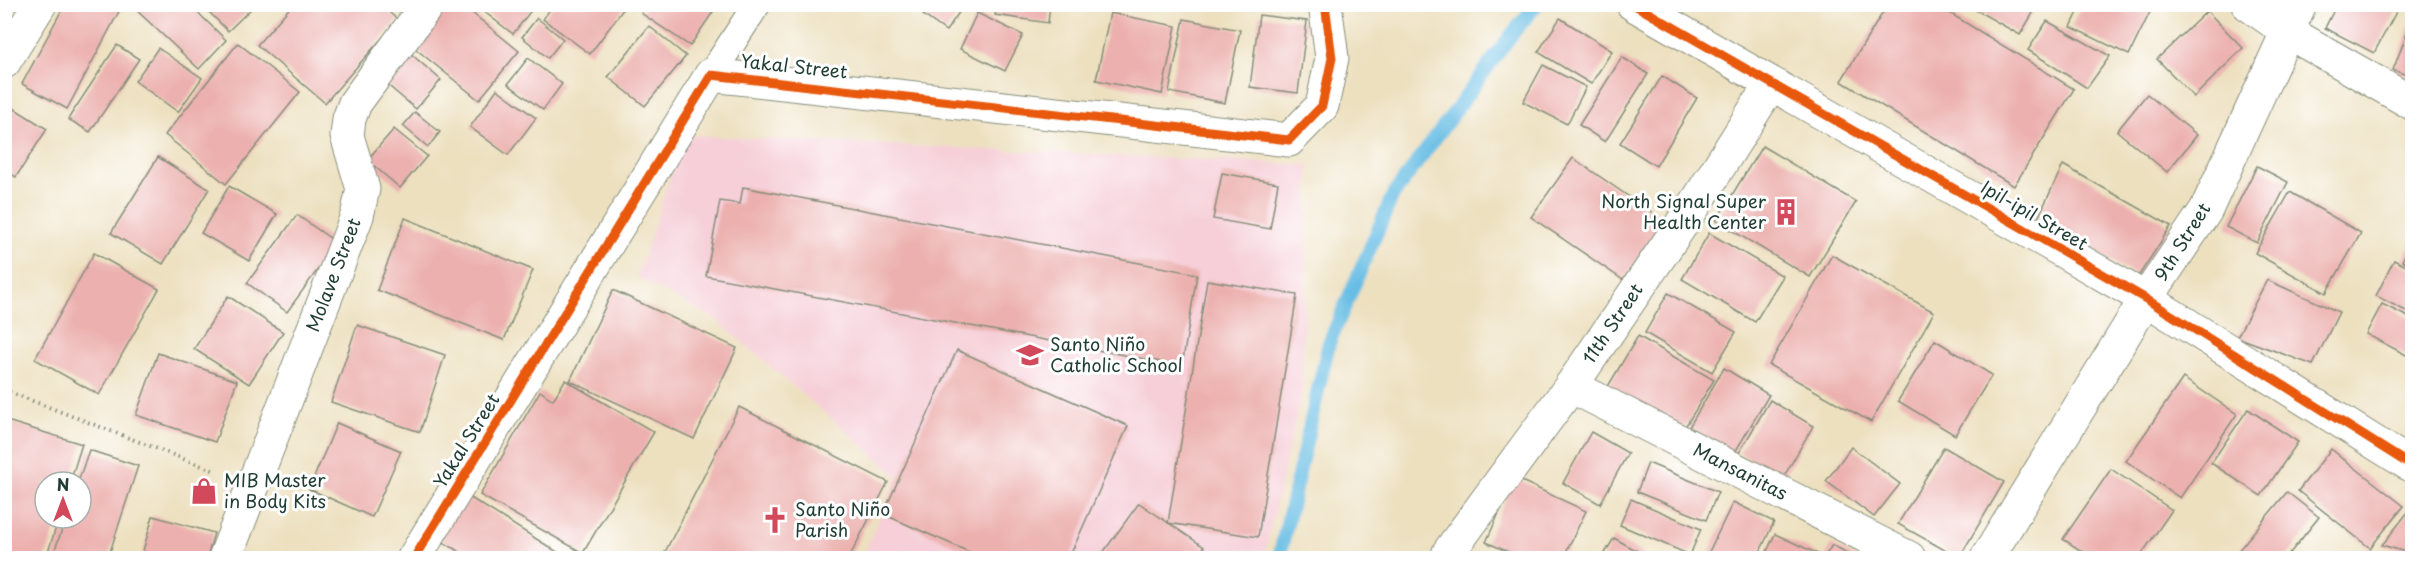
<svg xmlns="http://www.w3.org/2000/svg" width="2417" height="563" viewBox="0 0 2417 563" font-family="'Playpen Sans',sans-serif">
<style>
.built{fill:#f6cfd8}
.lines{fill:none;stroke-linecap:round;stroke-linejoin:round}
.stream{stroke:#68bde4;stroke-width:14}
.building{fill:#ecb1af}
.lane-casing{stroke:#868e7a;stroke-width:29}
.street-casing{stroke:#868e7a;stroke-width:35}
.path{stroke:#868e7a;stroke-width:4;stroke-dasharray:1.5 4.5;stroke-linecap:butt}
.lane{stroke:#fff;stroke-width:27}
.street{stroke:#fff;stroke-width:33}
.cycleway-casing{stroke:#fff;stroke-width:13}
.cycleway{stroke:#e8590c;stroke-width:9}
.labels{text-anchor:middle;stroke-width:6;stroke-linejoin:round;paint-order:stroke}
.street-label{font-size:18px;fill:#1f3d34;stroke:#fff}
.poi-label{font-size:18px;fill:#1f3d34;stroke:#fff;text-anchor:start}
</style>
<rect width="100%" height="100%" fill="#fff"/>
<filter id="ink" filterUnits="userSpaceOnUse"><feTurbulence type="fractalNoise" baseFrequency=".0167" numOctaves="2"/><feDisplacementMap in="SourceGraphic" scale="12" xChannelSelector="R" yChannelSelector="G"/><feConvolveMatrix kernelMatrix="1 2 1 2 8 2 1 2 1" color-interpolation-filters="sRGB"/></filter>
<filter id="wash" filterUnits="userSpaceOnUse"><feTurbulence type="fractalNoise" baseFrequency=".008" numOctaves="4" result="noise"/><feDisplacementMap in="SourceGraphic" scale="24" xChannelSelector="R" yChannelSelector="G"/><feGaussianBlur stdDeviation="1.35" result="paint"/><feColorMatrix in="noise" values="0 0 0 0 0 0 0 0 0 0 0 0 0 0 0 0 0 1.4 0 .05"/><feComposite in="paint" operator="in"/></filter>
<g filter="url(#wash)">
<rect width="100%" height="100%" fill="#ede0bf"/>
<polygon class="built" points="684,135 1309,165 1302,391 1264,558 868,558 863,555 898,476 715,319 637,277"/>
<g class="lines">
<polyline class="stream" points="1279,558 1329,343 1393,195 1512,34 1537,4"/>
</g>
<g id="blocks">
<g class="building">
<polygon points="65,4 123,4 67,109 22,84"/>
<polygon points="134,4 189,4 226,40 199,69 132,6"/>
<polygon points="201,4 256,4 228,31"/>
<polygon points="293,4 380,4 398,20 325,103 257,45"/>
<polygon points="445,4 461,4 519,51 479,100 412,46"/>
<polygon points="474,4 536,4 513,34"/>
<polygon points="554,4 627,4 590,54 543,19"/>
<polygon points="647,4 709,4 715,9 690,46 641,13"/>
<polygon points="931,4 965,4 946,31 923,15"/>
<polygon points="997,4 1050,4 1048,23 995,15"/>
<polygon points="1888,4 1935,4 2074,89 2014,186 1841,81"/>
<polygon points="1976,4 2030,4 2036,8 2020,35 1974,9"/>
<polygon points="2082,4 2154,4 2129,55 2071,27"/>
<polygon points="2337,4 2382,4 2396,12 2374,53 2325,28"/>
<polygon points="2207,11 2243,48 2194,97 2157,59"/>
<polygon points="977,13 1023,35 1005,71 960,49"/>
<polygon points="1110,13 1176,26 1162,94 1096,80"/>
<polygon points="1259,15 1307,21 1298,93 1250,87"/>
<polygon points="537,18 563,39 548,58 522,37"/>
<polygon points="1560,18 1612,51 1591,84 1538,52"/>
<polygon points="1184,19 1240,30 1225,103 1169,92"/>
<polygon points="2412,20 2412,77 2393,70"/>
<polygon points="2047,21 2110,56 2087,88 2028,50"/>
<polygon points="649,26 686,56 645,106 608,77"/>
<polygon points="238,43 300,92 226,184 165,135"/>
<polygon points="117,45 139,59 90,132 68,119"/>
<polygon points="403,47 441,80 416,109 378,77"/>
<polygon points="158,48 202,78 178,112 135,81"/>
<polygon points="1622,57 1648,74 1605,142 1579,125"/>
<polygon points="528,58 562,84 543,110 508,84"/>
<polygon points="1543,65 1586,87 1567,124 1523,102"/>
<polygon points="1662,76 1697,98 1656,166 1620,143"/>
<polygon points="497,89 536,118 508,155 470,127"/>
<polygon points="2147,94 2197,135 2167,172 2117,131"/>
<polygon points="4,102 47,129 16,177 4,170"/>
<polygon points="415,112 440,132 428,147 403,126"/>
<polygon points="394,129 427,156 400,188 367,160"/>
<polygon points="1762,146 1856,202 1810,277 1716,221"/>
<polygon points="158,157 209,189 163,264 111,233"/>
<polygon points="1573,158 1664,221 1623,280 1531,217"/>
<polygon points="2063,165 2171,226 2138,277 2038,218"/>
<polygon points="2257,166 2288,182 2257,243 2226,227"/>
<polygon points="1222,173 1278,183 1270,229 1213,219"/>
<polygon points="229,186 277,214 249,261 201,233"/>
<polygon points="743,187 1197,274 1182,366 706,276 720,201 740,204"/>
<polygon points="2290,192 2361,233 2326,293 2255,253"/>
<polygon points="297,215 337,243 287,312 247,283"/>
<polygon points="405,218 533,270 504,340 377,290"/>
<polygon points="1709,233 1783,276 1755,322 1682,279"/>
<polygon points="2412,241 2412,266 2402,261"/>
<polygon points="94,253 159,289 99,395 35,359"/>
<polygon points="1832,255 1934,312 1871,422 1769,365"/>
<polygon points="2394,260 2412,269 2412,314 2376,296"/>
<polygon points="1207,280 1297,295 1258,537 1168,523"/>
<polygon points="2267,280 2339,312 2313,365 2237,337"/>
<polygon points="613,290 737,348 694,439 570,381"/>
<polygon points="1668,293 1736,332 1712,372 1645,333"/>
<polygon points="228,296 283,332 249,384 194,349"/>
<polygon points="2382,304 2412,319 2412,358 2366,334"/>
<polygon points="357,325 445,355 420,432 331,402"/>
<polygon points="1638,336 1714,380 1682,432 1607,388"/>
<polygon points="1935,340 1992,375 1955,435 1898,401"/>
<polygon points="957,350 1128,426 1069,558 983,558 883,514"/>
<polygon points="158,353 237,381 215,442 136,415"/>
<polygon points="1724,368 1769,395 1734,454 1689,427"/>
<polygon points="2183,378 2237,414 2180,498 2126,461"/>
<polygon points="565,380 654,432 583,553 480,495 540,391 553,400"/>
<polygon points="1770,400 1813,426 1783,478 1739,453"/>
<polygon points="739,407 888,482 849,558 662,558"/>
<polygon points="2248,409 2298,442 2261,496 2211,463"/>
<polygon points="7,421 82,444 70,482 45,482 45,518 59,518 46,558 4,558 4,428"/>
<polygon points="337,423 401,451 372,517 309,489"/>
<polygon points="1591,432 1628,453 1600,504 1563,483"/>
<polygon points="1851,447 1900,484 1874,517 1826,481"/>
<polygon points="1944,447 2004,482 1959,558 1898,524"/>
<polygon points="2331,449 2404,506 2370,548 2298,491"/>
<polygon points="89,450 138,466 108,558 52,558 66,518 81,518 81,482 78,482"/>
<polygon points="1648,463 1718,492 1706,520 1637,492"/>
<polygon points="2111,469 2172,510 2139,558 2092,558 2063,539"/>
<polygon points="1515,478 1586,511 1563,558 1522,558 1486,542"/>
<polygon points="2287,492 2319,517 2286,558 2245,558 2237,552"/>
<polygon points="466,495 567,558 470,558 438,539"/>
<polygon points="1631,499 1701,529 1690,555 1620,525"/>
<polygon points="1733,502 1774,522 1757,558 1706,558"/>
<polygon points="1139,503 1204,547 1196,558 1099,558"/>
<polygon points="2412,507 2412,554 2382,545"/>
<polygon points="153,516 214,533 207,558 141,558"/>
<polygon points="1775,534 1818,554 1816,558 1764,558"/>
<polygon points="1614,538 1650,558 1602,558"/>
<polygon points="1832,545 1857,558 1824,558"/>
</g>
</g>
</g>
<g filter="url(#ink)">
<use href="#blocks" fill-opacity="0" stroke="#868e7a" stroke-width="1.5"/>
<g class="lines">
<defs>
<polyline id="lane" points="711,75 757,4"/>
<g id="street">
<polyline points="1633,4 2146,299 2412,466"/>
<polyline points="2248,4 2288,32 2412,103"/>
<polyline points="4,62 40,4"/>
<polyline points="1571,386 1909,558"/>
<polyline points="225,558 357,216 363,189 347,136 349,119 355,103 428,4"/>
<polyline points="414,558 711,75 1289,140 1322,106 1332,58 1325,4"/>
<polyline points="1447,558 1449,552 1571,386 1698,200 1771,84"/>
<polyline points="1987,558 2146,299 2206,210 2300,4"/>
</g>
</defs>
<use href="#lane" class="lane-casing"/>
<use href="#street" class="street-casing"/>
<polyline class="path" points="4,390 215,471"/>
<use href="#lane" class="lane"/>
<use href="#street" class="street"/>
<defs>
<g id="cycleway">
<polyline points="1633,4 2146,299 2412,466"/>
<polyline points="414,558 711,75 1289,140 1322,106 1332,58 1325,4"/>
</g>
</defs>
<use href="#cycleway" class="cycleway-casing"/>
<use href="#cycleway" class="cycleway"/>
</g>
</g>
<defs>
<symbol id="building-bare" viewBox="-9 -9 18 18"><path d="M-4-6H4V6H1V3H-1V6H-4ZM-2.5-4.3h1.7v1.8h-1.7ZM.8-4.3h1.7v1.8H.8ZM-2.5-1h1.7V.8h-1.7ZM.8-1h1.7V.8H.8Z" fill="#d1495b" stroke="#fff" stroke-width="2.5" paint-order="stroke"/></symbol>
<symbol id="school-bare" viewBox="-9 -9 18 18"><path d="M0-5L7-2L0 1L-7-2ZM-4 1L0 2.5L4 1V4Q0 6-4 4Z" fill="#d1495b" stroke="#fff" stroke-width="2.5" paint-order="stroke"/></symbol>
<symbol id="shop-bare" viewBox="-9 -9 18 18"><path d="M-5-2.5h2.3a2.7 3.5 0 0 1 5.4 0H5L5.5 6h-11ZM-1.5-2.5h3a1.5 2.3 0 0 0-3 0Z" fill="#d1495b" stroke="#fff" stroke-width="2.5" paint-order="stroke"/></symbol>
<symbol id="church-bare" viewBox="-9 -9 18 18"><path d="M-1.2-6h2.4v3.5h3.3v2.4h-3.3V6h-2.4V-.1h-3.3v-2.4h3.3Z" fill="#d1495b" stroke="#fff" stroke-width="2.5" paint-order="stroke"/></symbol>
</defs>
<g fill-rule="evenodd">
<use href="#building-bare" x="1767" y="193" width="38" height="38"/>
<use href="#school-bare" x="1011" y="336" width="38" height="38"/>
<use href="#shop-bare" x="185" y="472" width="38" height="38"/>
<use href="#church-bare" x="756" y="501" width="38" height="38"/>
</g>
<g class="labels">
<g class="street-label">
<text transform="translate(794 67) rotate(6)" y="6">Yakal Street</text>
<text transform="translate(2034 216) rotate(30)" y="6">Ipil-ipil Street</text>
<text transform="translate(2183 242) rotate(-58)" y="6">9th Street</text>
<text transform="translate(334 275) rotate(-69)" y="6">Molave Street</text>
<text transform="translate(1613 324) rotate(-56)" y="6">11th Street</text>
<text transform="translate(467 441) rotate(-58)" y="6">Yakal Street</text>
<text transform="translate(1740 472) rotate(27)" y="6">Mansanitas</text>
</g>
<g class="poi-label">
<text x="1766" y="208" text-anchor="end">North Signal Super<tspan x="1766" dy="21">Health Center</tspan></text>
<text x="1050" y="351">Santo Niño<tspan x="1050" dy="21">Catholic School</tspan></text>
<text x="224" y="487">MIB Master<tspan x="224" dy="21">in Body Kits</tspan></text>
<text x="795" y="516">Santo Niño<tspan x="795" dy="21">Parish</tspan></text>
</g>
</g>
<rect width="2417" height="563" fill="none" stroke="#fff" stroke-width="24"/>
<g transform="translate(63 500)"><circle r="28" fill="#ffffff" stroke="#a5b1ae" stroke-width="1.5"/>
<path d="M0-4.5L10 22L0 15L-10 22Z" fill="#d1495b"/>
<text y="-9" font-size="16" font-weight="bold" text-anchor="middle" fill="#1f3d34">N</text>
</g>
</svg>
